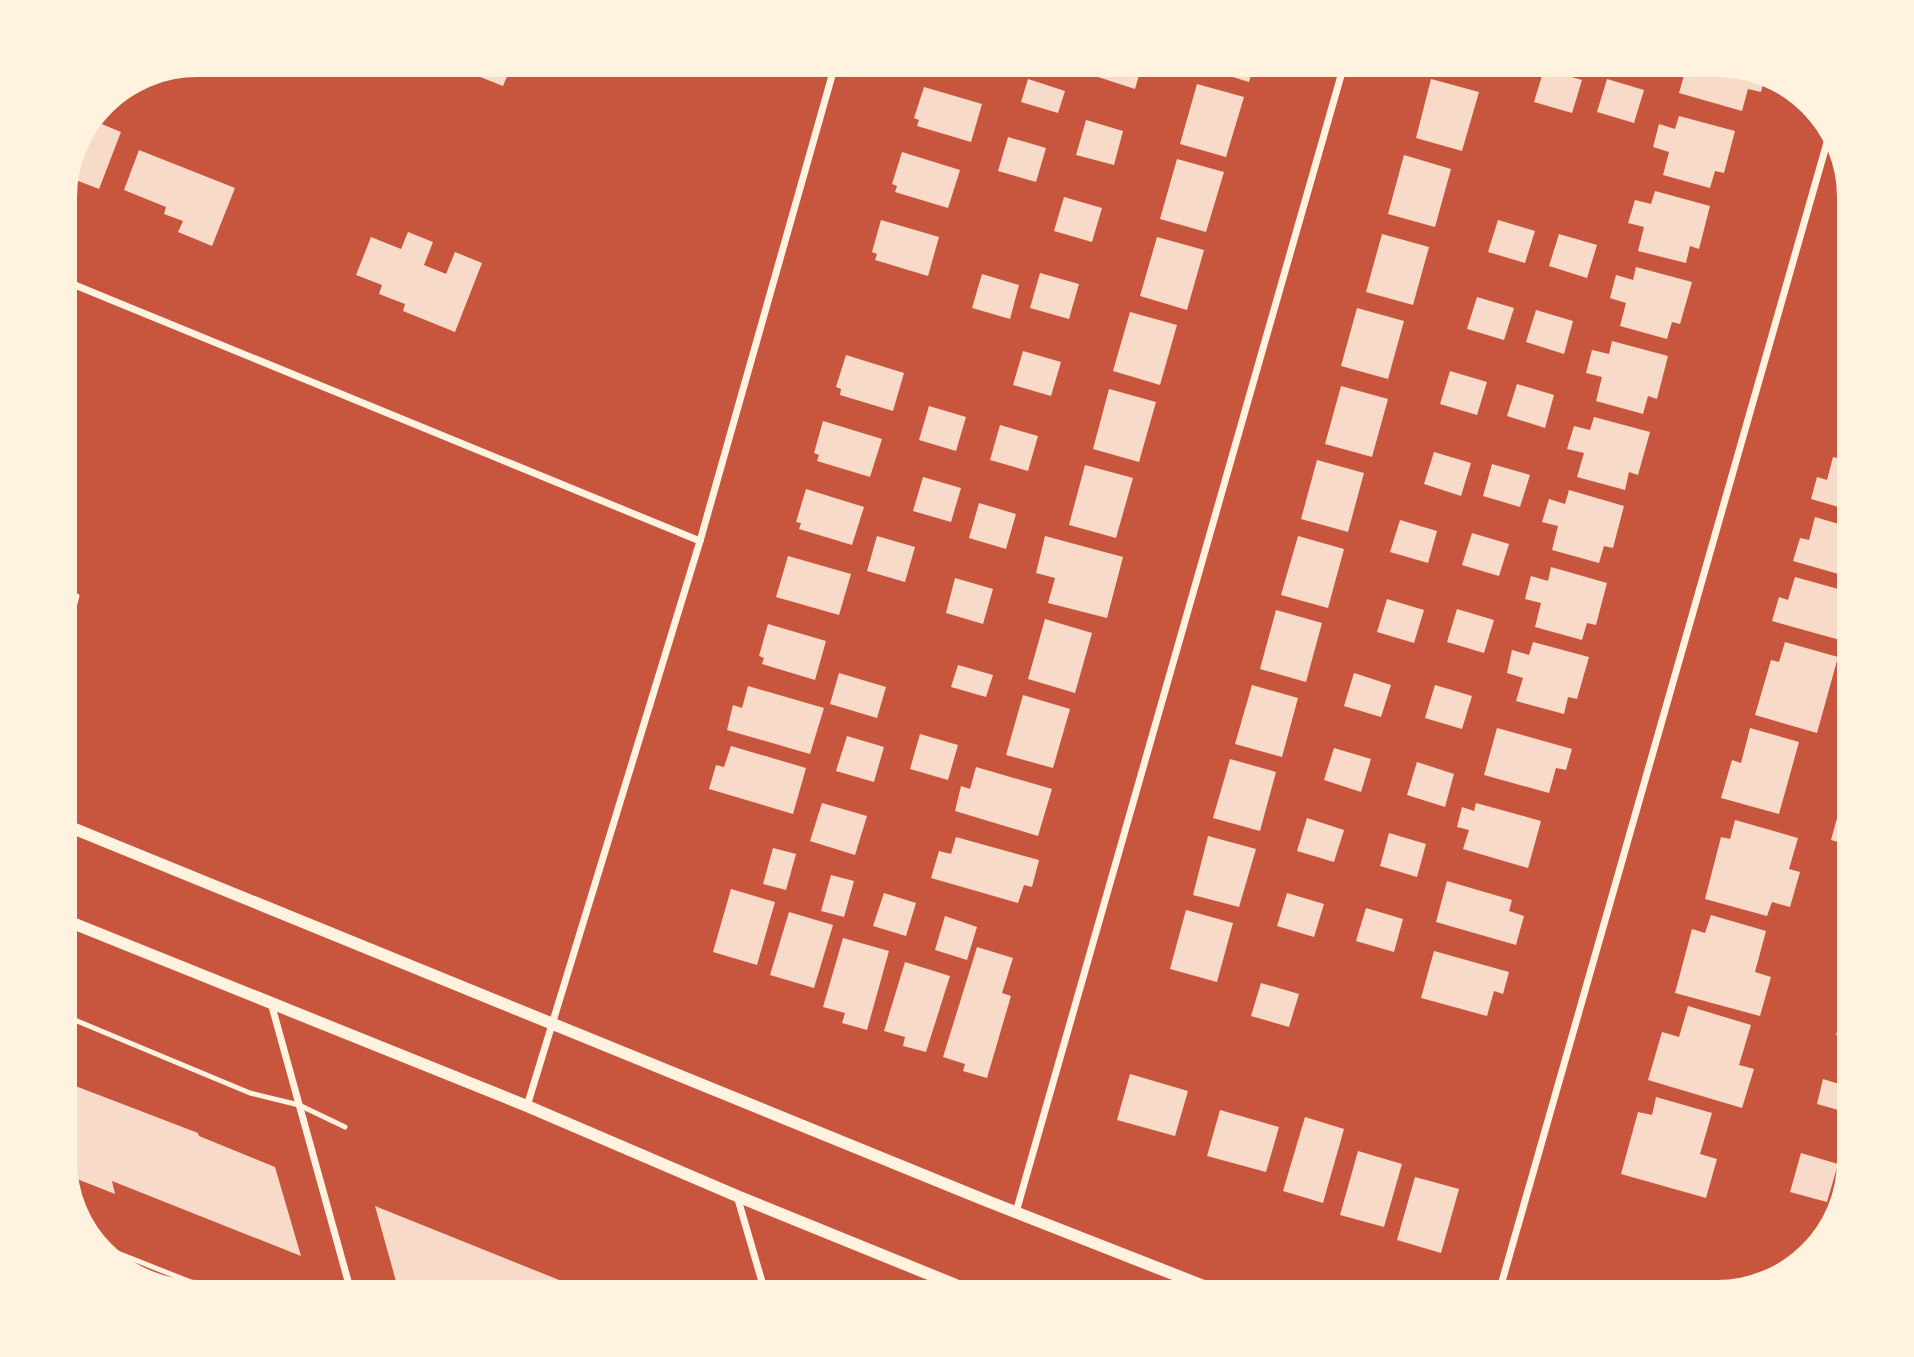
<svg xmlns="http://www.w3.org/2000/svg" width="1914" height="1357" viewBox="0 0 1914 1357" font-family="Helvetica,sans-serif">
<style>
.building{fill:#f7dbc8}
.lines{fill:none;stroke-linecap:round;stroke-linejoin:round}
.service{stroke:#fff3e0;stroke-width:5}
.minor{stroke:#fff3e0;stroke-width:7}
.tertiary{stroke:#fff3e0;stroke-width:12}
</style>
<rect width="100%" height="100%" fill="#c8553d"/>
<g class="building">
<polygon points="450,65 512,65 503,86"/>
<polygon points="961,65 998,65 995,75"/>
<polygon points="1101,65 1142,65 1135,89 1098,77"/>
<polygon points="1204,65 1254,65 1249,82 1203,68"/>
<polygon points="1448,65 1484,65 1482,75"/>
<polygon points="1687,65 1717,65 1764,81 1761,92 1748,89 1742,111 1679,93"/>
<polygon points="1544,69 1582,80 1572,113 1534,102"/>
<polygon points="1028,79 1065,91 1058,113 1021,102"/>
<polygon points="1431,79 1479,92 1462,151 1416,138"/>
<polygon points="1607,79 1644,90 1634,123 1597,112"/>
<polygon points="1197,84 1244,97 1226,157 1180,144"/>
<polygon points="924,87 982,104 971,142 917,126 919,120 914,118"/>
<polygon points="1679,116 1735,131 1724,173 1715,171 1710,188 1663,175 1669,152 1653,147 1659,124 1675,129"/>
<polygon points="92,120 121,132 99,189 68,177 79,138"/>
<polygon points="1086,120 1123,131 1114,165 1076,155"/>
<polygon points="1008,137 1046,148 1036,182 998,171"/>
<polygon points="139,150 235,188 212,246 178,232 183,221 164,214 166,207 124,190"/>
<polygon points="902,152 960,170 948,208 895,192 897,186 892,184"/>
<polygon points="1404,155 1451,169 1435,227 1388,214"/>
<polygon points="1177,159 1224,172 1206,232 1160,219"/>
<polygon points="1655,191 1710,206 1699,249 1690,246 1686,263 1638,251 1644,227 1628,223 1635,200 1651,204"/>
<polygon points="1064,197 1102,208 1092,242 1054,231"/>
<polygon points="881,220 939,237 928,276 875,260 877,254 872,252"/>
<polygon points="1498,220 1535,231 1525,263 1488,252"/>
<polygon points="408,232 433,242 424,265 446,274 455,252 482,263 455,332 403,311 405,304 379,294 382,285 356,275 371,237 401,249"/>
<polygon points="1382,234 1429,247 1413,305 1366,292"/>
<polygon points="1559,234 1597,245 1587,278 1549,266"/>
<polygon points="1157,237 1204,250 1187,310 1140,296"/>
<polygon points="1636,267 1692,282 1680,324 1672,322 1667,339 1620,326 1626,303 1610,298 1616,275 1633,280"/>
<polygon points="1040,273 1079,284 1069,319 1030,308"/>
<polygon points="982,274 1019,285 1010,319 972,308"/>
<polygon points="1477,297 1514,308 1504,340 1467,329"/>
<polygon points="1357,308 1404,321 1388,379 1341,366"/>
<polygon points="1536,310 1573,321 1564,354 1526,342"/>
<polygon points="1130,312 1177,325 1160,385 1113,371"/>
<polygon points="1612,341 1668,356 1657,399 1648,396 1643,414 1596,401 1602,377 1586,373 1592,350 1609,354"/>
<polygon points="1023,351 1061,362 1051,396 1013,385"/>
<polygon points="846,355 904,373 893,411 840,395 841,389 836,387"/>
<polygon points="1849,363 1849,382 1844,380"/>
<polygon points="1450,371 1487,382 1477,415 1440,404"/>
<polygon points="1517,384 1554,395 1545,428 1507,416"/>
<polygon points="1341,386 1388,399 1372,457 1325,444"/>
<polygon points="1109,389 1156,402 1139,462 1093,449"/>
<polygon points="1849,401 1849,444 1837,441"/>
<polygon points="929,406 966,417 956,451 919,440"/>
<polygon points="1594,417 1650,432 1638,475 1629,472 1625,490 1577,477 1584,453 1567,449 1574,426 1590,430"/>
<polygon points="823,421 882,439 870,477 817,461 819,455 814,453"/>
<polygon points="1000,425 1038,436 1028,471 990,460"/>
<polygon points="1434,452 1471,463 1461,496 1424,484"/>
<polygon points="1833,457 1849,461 1849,510 1811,499 1817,477 1827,480"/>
<polygon points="1317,460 1364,473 1348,532 1301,519"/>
<polygon points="1492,464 1530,475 1520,507 1483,496"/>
<polygon points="1085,465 1133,478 1116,538 1069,525"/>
<polygon points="923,477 961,488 951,522 913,511"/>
<polygon points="806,489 864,507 852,545 799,529 801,523 796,522"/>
<polygon points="1569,490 1624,506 1613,548 1604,546 1599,563 1552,550 1558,526 1542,522 1549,499 1565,504"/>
<polygon points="979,503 1016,514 1006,549 969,538"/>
<polygon points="1815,517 1849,527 1849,577 1793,561 1800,538 1809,540"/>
<polygon points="1400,520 1437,531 1428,563 1390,552"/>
<polygon points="1472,533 1509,544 1499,576 1462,565"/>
<polygon points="877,536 915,547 905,582 867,571"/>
<polygon points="1045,536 1123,557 1107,618 1048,603 1055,578 1036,573"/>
<polygon points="1298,536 1344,549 1328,608 1281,595"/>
<polygon points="788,556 851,574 839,615 776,597"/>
<polygon points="1551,567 1607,583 1596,625 1587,623 1582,640 1535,627 1541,603 1525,599 1531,576 1548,581"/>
<polygon points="1795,577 1849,592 1849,634 1847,642 1772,621 1779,597 1788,600"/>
<polygon points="955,578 993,589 983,624 946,613"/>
<polygon points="1387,599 1424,610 1414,643 1377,632"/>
<polygon points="1457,609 1494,620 1484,653 1447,642"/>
<polygon points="1276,610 1322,623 1306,682 1260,669"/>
<polygon points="1045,619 1092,633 1075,693 1028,679"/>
<polygon points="768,624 826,641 815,680 762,664 764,658 759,656"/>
<polygon points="1533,642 1589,657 1577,699 1568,697 1564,714 1516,701 1523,678 1507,673 1512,650 1529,655"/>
<polygon points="1785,642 1838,657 1817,733 1755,715 1771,660 1779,662"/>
<polygon points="958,665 993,675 986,697 951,687"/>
<polygon points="839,673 886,687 877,718 830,704"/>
<polygon points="1354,673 1391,685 1381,717 1344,706"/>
<polygon points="1252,685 1298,698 1282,757 1235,744"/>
<polygon points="1435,685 1472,696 1462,729 1425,718"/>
<polygon points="748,686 824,708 810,754 727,730 733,705 742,708"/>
<polygon points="1023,695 1070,709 1053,768 1006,755"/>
<polygon points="1497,728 1572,749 1566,770 1556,768 1549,793 1484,775"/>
<polygon points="1750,728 1799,742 1779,814 1721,798 1732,760 1741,763"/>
<polygon points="920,734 958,745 948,780 910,769"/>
<polygon points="847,736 884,747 874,782 836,771"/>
<polygon points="731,746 806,768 793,814 709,789 716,765 724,767"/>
<polygon points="1334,748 1371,759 1361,792 1324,780"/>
<polygon points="1230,759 1276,772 1260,831 1213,818"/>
<polygon points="1417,762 1454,774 1445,807 1407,795"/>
<polygon points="976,767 1052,789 1038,836 955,811 961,786 970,789"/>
<polygon points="822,803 867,816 855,855 810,841"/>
<polygon points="1476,803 1541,821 1528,868 1463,849 1469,830 1457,827 1462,807 1474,811"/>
<polygon points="1840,807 1849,810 1849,845 1831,840"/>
<polygon points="1307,818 1344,830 1334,862 1297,851"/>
<polygon points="1735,820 1798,838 1789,869 1800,872 1790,907 1772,902 1767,916 1705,899 1721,837 1730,839"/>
<polygon points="1389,833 1426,844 1417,877 1380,866"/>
<polygon points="1208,836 1256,849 1239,907 1193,895"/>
<polygon points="956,837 1039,860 1032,887 1024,885 1018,903 931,878 939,851 951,854"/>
<polygon points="773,848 796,854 786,890 763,884"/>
<polygon points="831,875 854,881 844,917 821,911"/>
<polygon points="1447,881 1512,900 1509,911 1524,916 1516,945 1436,922"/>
<polygon points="731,889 775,902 757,965 713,952"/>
<polygon points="884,893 916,903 906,936 873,926"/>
<polygon points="1287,893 1324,904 1314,937 1277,926"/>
<polygon points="1366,908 1403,919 1394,952 1356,941"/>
<polygon points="1186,910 1233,923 1217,982 1170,969"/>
<polygon points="789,912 833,925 814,988 770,975"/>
<polygon points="1711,915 1766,931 1755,972 1771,977 1760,1016 1675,993 1692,929 1705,933"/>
<polygon points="945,916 977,927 967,960 935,950"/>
<polygon points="843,938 889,951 867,1030 842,1023 845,1013 823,1007"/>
<polygon points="977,947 1013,958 1002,993 1011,996 987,1078 963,1071 965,1064 943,1057"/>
<polygon points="1434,951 1509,972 1503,994 1494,991 1487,1016 1421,998"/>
<polygon points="905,962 950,976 926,1052 903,1046 905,1037 884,1031"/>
<polygon points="1261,983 1299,994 1289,1027 1251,1016"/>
<polygon points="1846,1003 1849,1004 1849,1039 1836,1035"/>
<polygon points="1688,1006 1751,1025 1739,1065 1754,1069 1742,1108 1648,1080 1662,1032 1679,1037"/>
<polygon points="1130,1074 1188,1091 1175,1136 1117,1120"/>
<polygon points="1823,1079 1849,1087 1849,1113 1817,1104"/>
<polygon points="65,1082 198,1133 199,1136 275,1167 301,1256 112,1181 115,1194 67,1175 65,1168"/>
<polygon points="1656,1097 1712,1113 1700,1154 1717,1159 1706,1198 1621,1174 1638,1112 1652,1115"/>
<polygon points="1220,1110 1279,1127 1266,1172 1207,1156"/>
<polygon points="1305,1117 1344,1129 1323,1203 1283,1191"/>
<polygon points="1358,1151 1402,1164 1384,1227 1340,1215"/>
<polygon points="1801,1153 1838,1164 1827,1202 1790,1192"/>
<polygon points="1415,1177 1459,1189 1441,1253 1397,1240"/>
<polygon points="375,1206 589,1292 399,1292"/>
</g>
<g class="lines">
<g class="service">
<polyline points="65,638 77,596 65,591"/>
<polyline points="65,1016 250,1093 299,1105 345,1127"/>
<polyline points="100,1246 216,1292"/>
<polyline points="723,1283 742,1292"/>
</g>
<g class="minor">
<polyline points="65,281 700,541"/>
<polyline points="271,1003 351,1292"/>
<polyline points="527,1106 700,541 835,65"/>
<polyline points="737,1196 765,1292"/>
<polyline points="1016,1212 1344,65"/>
<polyline points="1499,1292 1830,132"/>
</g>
<g class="tertiary">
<polyline points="65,825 987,1201 1219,1292"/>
<polyline points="65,920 527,1106 737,1196 973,1292"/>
</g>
</g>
<path d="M0 0H1914V1357H0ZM197 77H1717A120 120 0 0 1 1837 197V1160A120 120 0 0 1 1717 1280H197A120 120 0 0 1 77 1160V197A120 120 0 0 1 197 77Z" fill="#fff3e0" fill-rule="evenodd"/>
</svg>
